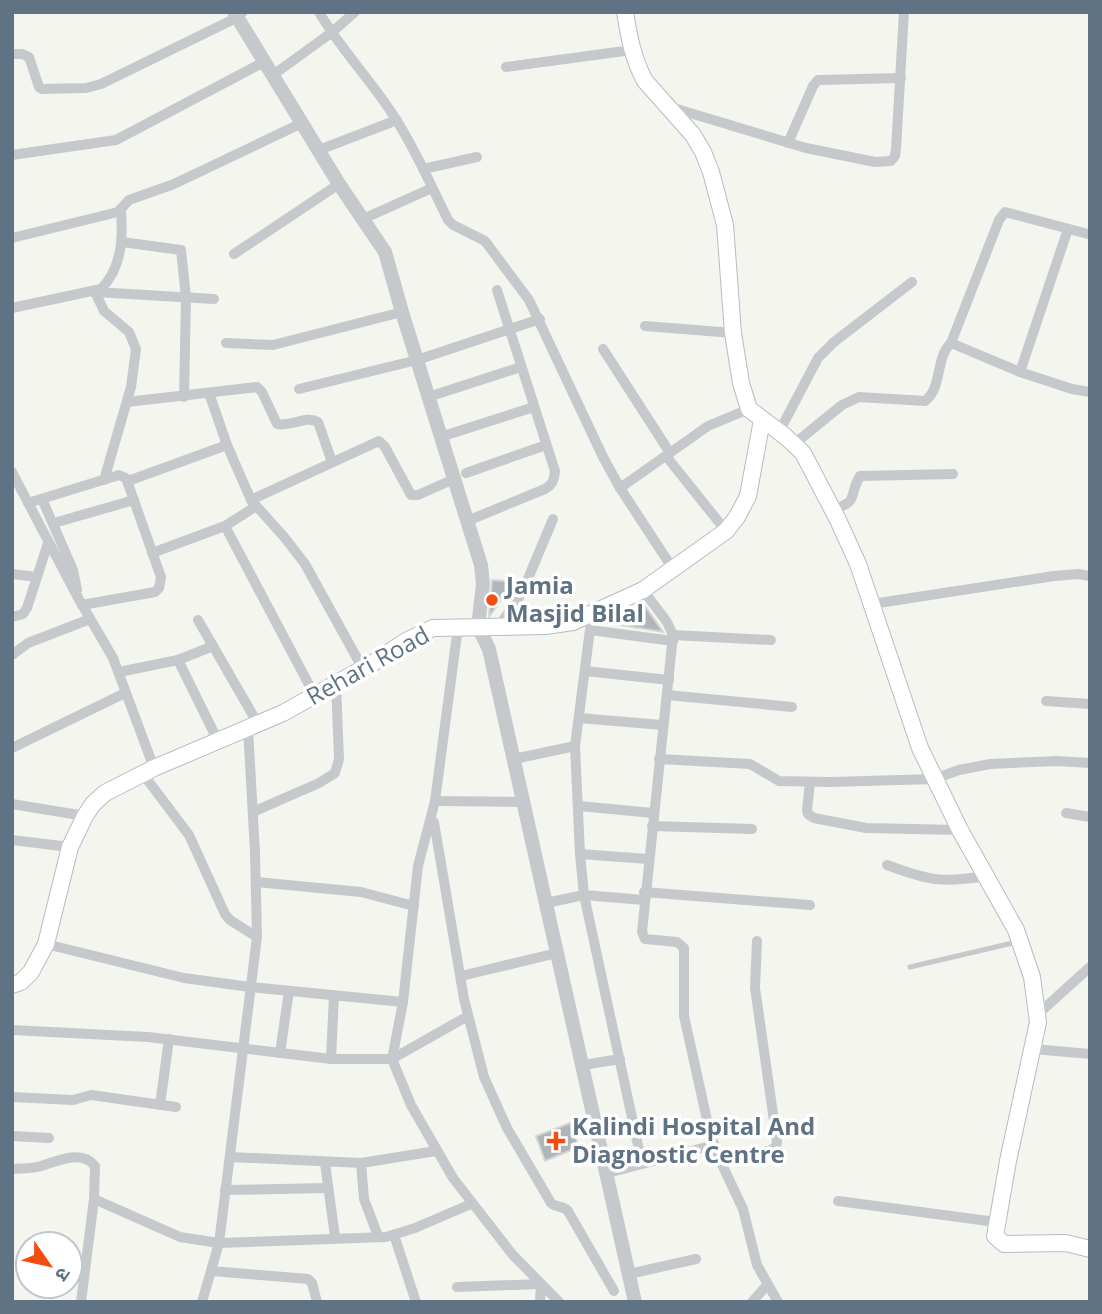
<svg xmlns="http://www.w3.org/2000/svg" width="1102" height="1314" viewBox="0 0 1102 1314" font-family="'Open Sans','Noto Sans Devanagari',sans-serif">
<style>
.building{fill:#aeb6bb;stroke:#d6d6d3;stroke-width:2}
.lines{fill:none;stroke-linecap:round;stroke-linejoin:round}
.secondary-casing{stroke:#b7bcc1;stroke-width:18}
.service{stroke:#c6c9cc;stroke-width:5}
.minor{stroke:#c6c9cc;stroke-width:10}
.tertiary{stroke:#c6c9cc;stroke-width:14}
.secondary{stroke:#fff;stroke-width:16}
.poi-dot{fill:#f54d0f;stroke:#fff;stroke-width:2.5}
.labels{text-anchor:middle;stroke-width:7;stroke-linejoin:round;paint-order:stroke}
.poi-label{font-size:24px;font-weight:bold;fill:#607384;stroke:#fff;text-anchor:start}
.street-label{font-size:24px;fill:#607384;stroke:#fff}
</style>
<rect width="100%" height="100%" fill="#f5f5f0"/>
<g class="building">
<polygon points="492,580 505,581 510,587 489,617"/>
<polygon points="643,603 663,632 608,623"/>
<polygon points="570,1123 579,1147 545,1161 536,1136"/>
</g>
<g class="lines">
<defs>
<g id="secondary">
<path d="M625 12C629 37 633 59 645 81L693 135 703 152 711 172 725 225 733 333 741 383 749 409 786 437 803 453 838 520 858 564 920 748 960 830 1016 930 1032 977 1038 1022 1008 1161 995 1236 1004 1244 1066 1243 1090 1249"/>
<polyline points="12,985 21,982 31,972 46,944 70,847 85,816 93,804 105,793 154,768 283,713 373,663 406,641 433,628 545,626 573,622 643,590 726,531 737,517 748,496 762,420"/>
</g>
</defs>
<use href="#secondary" class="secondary-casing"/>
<polyline class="service" points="910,967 1017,942"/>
<g class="minor">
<path d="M319 12C341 50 372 81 395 118 416 150 431 186 448 220L453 225 485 241 529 300 603 457 620 488 673 569"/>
<polyline points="12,54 22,54 29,57 39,87 42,89 86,88 101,84 230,21 243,12"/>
<polyline points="506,67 632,50"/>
<polyline points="273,75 331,33 355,12"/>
<polyline points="670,107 806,148 875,162 891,161 895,156 896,149 904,12"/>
<polyline points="788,143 813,86 818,80 901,78"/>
<polyline points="319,150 397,120"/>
<polyline points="12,155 116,140 266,61"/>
<polyline points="423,169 477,157"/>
<polyline points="363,219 432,188"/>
<polyline points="12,238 118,212 129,200 174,184 302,123"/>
<polyline points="122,242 181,250 186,297 184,397"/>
<polyline points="234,254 339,184"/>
<path d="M12 308 101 289C122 268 123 238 121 211"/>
<polyline points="645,326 733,333"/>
<polyline points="226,343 273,345 402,312"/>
<polyline points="951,343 999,220 1005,212 1088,234"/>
<polyline points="603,349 670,453"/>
<polyline points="1020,372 1068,229"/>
<polyline points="299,389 417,360 540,319"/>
<polyline points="209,393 227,445 251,500 285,538 305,564 363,669"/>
<polyline points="428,397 521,367"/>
<path d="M127 402 257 387 262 392 277 424C291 427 306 415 318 422L332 462"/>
<polyline points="779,432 818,358 834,342 912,282"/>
<polyline points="440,437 534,407"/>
<path d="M794 444 842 405 859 397 925 401C943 387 935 358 951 343L1020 372 1072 389 1090 392"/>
<polyline points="666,456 726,531"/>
<polyline points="12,472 77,596 113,658 154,768"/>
<polyline points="466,473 546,445"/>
<polyline points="104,480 131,387 136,349 129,332 104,311 95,292 214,299"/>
<polyline points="128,481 227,445"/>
<polyline points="620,488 708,426 749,409"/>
<polyline points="42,499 73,570 77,590"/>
<polyline points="251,500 379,441 385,447 411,495 418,495 454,479"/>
<polyline points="28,503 119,475 126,478 161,577 159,588 155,592 82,605"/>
<path d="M833 509C860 502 848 495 860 476L953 474"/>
<path d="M467 521 545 489C553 484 554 480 555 471L497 290"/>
<polyline points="54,523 134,500"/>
<polyline points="225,526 315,696"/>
<polyline points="152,553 225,526 255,507"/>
<polyline points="12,574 37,577"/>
<polyline points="643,590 667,622 673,635 642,932 645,939 677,942 684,948 684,1016 709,1129 718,1156 743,1209 757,1265 778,1302"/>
<polyline points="872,604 1054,576 1078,574 1090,576"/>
<polyline points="592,614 575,746 580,854 584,895 642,1164"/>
<polyline points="12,617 23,614 27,608 48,543"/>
<polyline points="198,620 258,724"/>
<polyline points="499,626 522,593 553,519"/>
<polyline points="458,627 435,801 418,866 403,1002 392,1059 411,1105 453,1178 512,1254 559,1302"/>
<polyline points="590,630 673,641"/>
<polyline points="673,635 771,640"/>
<polyline points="12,655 28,643 90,619"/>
<polyline points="178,660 218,741"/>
<polyline points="585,671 669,680"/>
<polyline points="119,672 178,660 213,646"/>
<polyline points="667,695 792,707"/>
<polyline points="1046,701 1090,704"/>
<polyline points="579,718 662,725"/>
<polyline points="12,748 125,693"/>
<polyline points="514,759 575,746"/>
<polyline points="659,759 750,764 779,781 830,782 934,779 959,770 990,764 1057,761 1090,763"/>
<polyline points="143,774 189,835 225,914 230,920 257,937"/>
<polyline points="810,782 807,810 808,814 814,818 866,828 960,830"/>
<polyline points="435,801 523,802"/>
<polyline points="12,804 85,816"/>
<polyline points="579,806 653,813"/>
<polyline points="253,812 319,783 335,773 339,759 336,684"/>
<polyline points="1066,813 1090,817"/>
<path d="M434 822 464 999 484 1077 507 1128 551 1203C556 1208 563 1205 568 1211L614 1291"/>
<polyline points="652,826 752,829"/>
<polyline points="12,840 70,847"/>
<polyline points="580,854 648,859"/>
<path d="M887 865C930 881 942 883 986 876"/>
<polyline points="256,882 361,892 414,906"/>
<polyline points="644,892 810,905"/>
<polyline points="546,903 584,895 644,900"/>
<polyline points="46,944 184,978 250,987 403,1002"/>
<polyline points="461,976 557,953"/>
<polyline points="1038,1014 1090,967"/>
<polyline points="12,1030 148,1037 331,1059 392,1059 468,1016"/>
<polyline points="1033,1049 1090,1054"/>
<polyline points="280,1053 289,991"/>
<polyline points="331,1059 334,995"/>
<polyline points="583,1065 620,1059"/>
<polyline points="12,1097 73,1100 91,1095 176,1107"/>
<polyline points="160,1105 169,1039"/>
<polyline points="12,1136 49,1138"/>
<polyline points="718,1156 769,1151 776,1147 777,1142 755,988 757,941"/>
<polyline points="230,1157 361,1163 436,1151"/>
<polyline points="325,1163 335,1237"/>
<polyline points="361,1163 364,1199 378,1236"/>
<path d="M12 1169C22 1168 32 1169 41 1166 58 1161 82 1149 95 1166L94 1199 81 1302"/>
<polyline points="608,1173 714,1145"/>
<polyline points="225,1190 328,1188"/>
<polyline points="94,1199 180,1237 219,1243 386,1237 415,1228 471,1204"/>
<polyline points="838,1201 996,1222"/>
<polyline points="394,1235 416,1302"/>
<polyline points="212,1271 308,1279 312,1283 317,1302"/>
<polyline points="629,1274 696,1259"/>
<polyline points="457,1287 541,1284 540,1302"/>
<polyline points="202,1302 219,1243 257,937 255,852 248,728"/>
<polyline points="752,1302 767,1285"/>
</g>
<polyline class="tertiary" points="234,12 339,184 385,252 402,312 481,565 483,584 478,627 489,649 635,1302"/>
<use href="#secondary" class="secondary"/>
</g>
<g class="poi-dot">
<circle cx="492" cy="600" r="7"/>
<path d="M552.5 1130.5h7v7h7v7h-7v7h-7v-7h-7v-7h7z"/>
</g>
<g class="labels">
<g class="poi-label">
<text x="506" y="594">Jamia<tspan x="506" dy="28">Masjid Bilal</tspan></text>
<text x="572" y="1135">Kalindi Hospital And<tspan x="572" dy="28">Diagnostic Centre</tspan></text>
</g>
<g class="street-label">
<text transform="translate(368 666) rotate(-29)" y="8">Rehari Road</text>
</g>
</g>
<rect width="1102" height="1314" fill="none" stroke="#607384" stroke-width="28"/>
<g transform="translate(49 1265) rotate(124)"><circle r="33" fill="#ffffff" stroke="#bfc7ce" stroke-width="2"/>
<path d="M0-5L12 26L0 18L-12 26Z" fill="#f54d0f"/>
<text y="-10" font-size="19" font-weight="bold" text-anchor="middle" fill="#607384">उ</text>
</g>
</svg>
